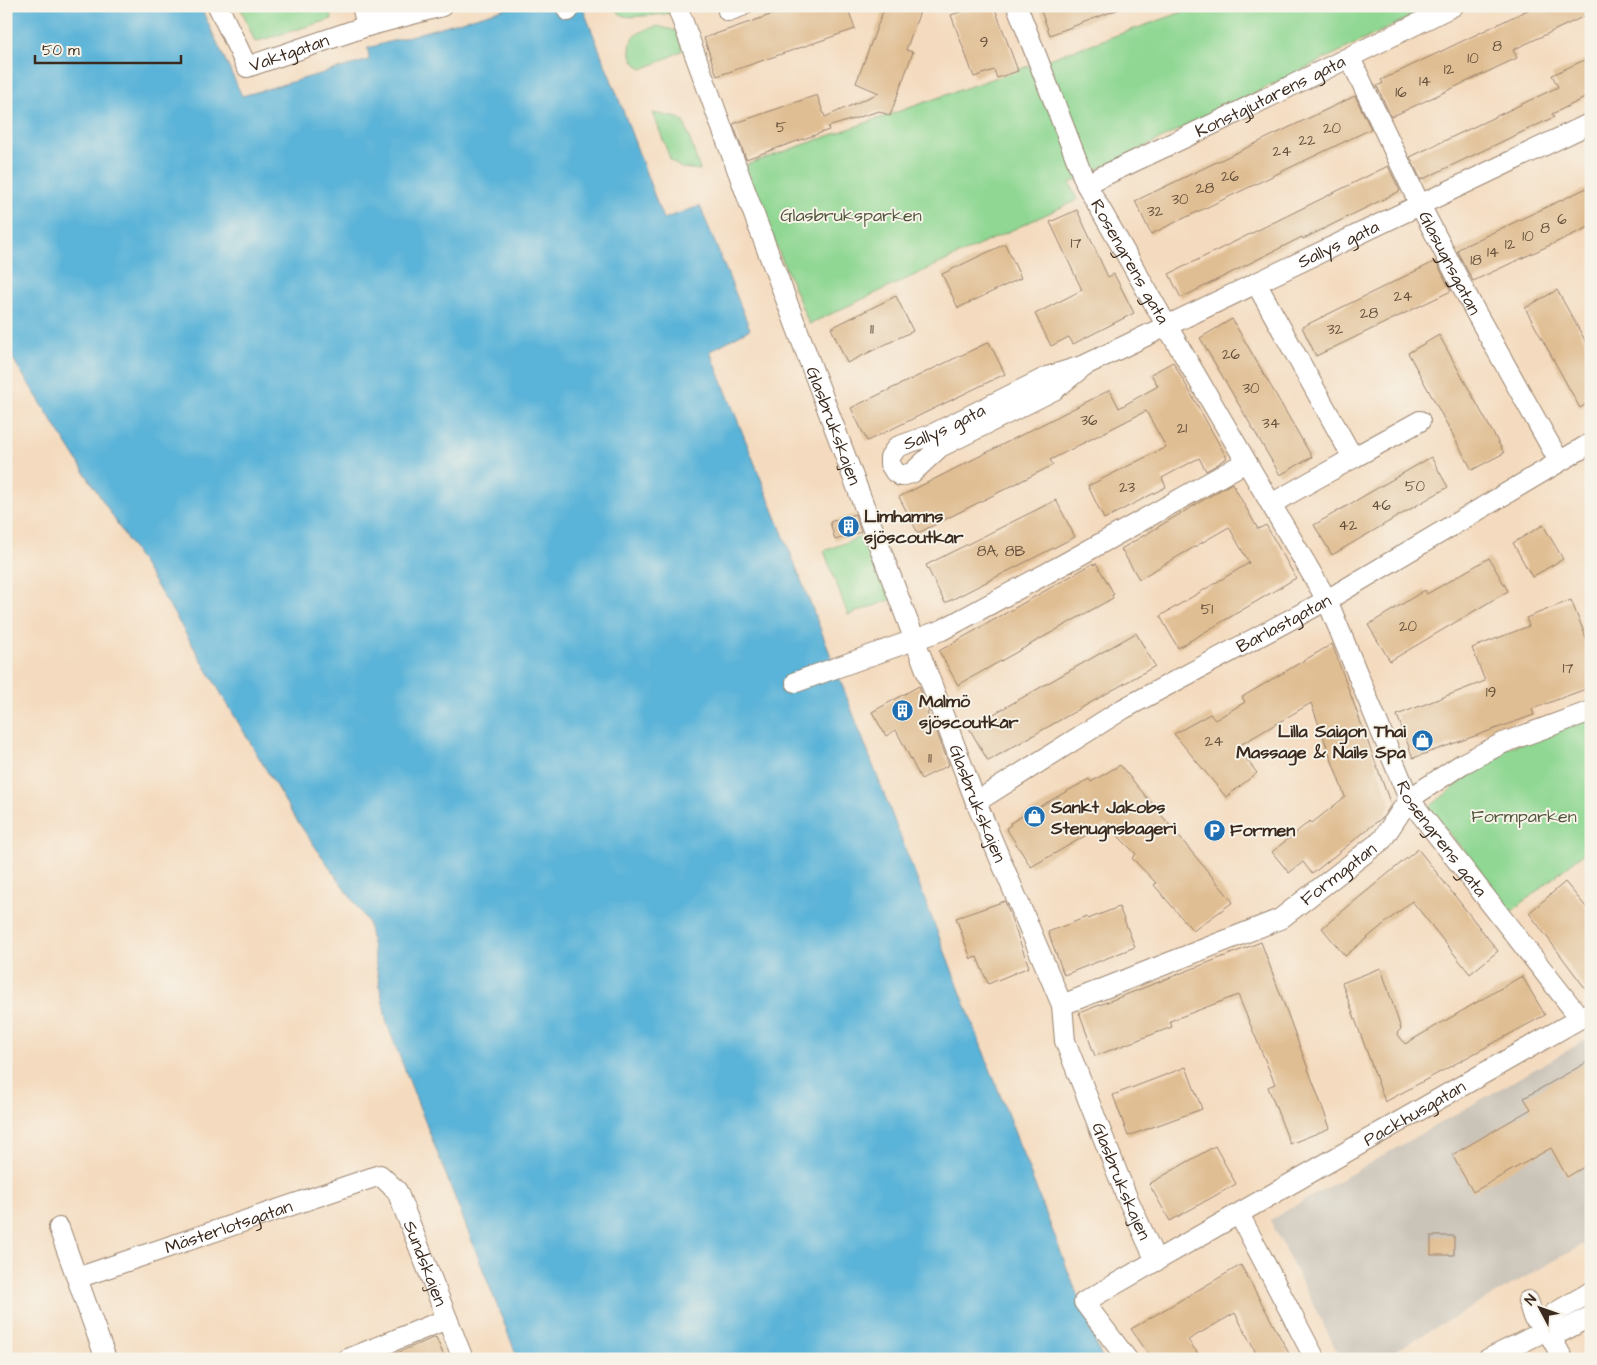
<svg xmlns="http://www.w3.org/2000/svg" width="1597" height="1365" viewBox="0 0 1597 1365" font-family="'Architects Daughter',sans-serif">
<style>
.industrial{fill:#cac3b8}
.green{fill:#8fd793;stroke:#658058}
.water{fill:#5ab3d8;stroke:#4a6e7b}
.building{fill:#e0be93}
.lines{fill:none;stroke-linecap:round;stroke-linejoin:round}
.minor-casing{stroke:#98826e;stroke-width:22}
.minor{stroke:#fff;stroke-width:20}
.labels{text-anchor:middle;stroke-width:4;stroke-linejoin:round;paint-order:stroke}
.number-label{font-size:15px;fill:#644f3b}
.street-label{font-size:18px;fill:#3b2a1e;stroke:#f7f3e8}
.park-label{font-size:18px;fill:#50553b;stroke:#f7f3e8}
.poi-label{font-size:18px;font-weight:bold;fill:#3b2a1e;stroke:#f7f3e8;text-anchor:start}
</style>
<rect width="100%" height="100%" fill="#f7f3e8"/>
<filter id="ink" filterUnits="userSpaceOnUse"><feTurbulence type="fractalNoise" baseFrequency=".02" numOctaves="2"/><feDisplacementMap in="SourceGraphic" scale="10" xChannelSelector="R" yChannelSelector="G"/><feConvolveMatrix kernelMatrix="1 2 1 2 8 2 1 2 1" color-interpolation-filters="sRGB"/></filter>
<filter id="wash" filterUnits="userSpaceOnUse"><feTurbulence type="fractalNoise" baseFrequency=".0096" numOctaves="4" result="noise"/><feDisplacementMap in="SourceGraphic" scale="20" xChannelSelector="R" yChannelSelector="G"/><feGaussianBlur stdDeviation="1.12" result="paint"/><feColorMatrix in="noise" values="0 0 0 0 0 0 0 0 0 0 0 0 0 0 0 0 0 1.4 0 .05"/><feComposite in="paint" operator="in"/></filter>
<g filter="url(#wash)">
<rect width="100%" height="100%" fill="#f4dbbf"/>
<polygon class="industrial" points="1591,1037 1591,1240 1380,1359 1341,1359 1270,1220"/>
<g class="green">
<polygon points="240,6 329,6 332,19 255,42"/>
<path d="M614 6H668L670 13C661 15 652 15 642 16 630 17 620 19 614 6Z"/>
<polygon points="1200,6 1433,6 1070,183 1077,200 809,324 743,166"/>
<path d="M658 26 676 31 683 50 662 61 642 69C629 61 625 41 639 33 644 29 652 28 658 26Z"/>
<polygon points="653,113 678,118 684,122 700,170 681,168 671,161"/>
<polygon points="868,534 893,599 848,615 824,551"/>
<polygon points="1591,716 1591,847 1511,912 1484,875 1428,808 1500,751"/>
</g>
<polygon class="water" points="6,6 200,6 242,96 369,60 368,48 514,6 582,6 618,97 663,219 700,206 750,329 710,351 815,615 1102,1359 518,1359 387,1024 368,922 293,815 170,607 6,348"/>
<g id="blocks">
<g class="building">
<polygon points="796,6 847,6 855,29 717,76 704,38"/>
<polygon points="885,6 922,6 906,50 913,52 890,116 879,111 828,127 829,130 746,159 733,124 817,95 825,117 879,93 856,83"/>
<polygon points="979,6 994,6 1018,71 997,78 994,70 974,77 951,15"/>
<polygon points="1039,6 1122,6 1122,8 1050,35"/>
<polygon points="1536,6 1591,6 1591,13 1513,50 1517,58 1391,117 1377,86 1383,83 1381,80"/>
<polygon points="1591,57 1591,95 1552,114 1554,117 1421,180 1410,157 1558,87 1552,75"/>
<polygon points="1355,96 1371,129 1151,234 1135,201"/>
<polygon points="1388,166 1400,191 1303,239 1302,237 1181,298 1169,274"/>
<polygon points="1591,186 1591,226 1473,281 1457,251 1460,248"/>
<polygon points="1077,210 1108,277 1114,274 1134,313 1073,344 1069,337 1051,346 1035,314 1082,290 1050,222"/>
<polygon points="1005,244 1021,278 958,308 942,274"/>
<polygon points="1436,261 1451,291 1316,356 1302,327"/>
<polygon points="1557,290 1591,351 1591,401 1580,408 1525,308"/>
<polygon points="896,296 913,331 847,363 831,328"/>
<polygon points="1232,319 1312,457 1280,475 1200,338"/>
<polygon points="1439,335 1504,453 1472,470 1408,353"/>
<polygon points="989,342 1005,374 867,441 851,408"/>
<polygon points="1173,362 1227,458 1220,462 1220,463 1206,471 1199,458 1162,478 1166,487 1104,519 1088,486 1166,447 1146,411 1050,460 1053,465 918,533 899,497 1110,390 1119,408 1158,386 1151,374"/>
<polygon points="1431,457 1448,487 1332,555 1314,525"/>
<polygon points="1232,483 1258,529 1266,525 1296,578 1178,648 1160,616 1249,563 1229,527 1139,579 1121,549"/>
<polygon points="1056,500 1075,537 945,603 926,565"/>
<polygon points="855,514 861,532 835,540 830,522"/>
<polygon points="1543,525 1563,559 1532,577 1513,543"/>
<polygon points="1489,558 1508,591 1390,661 1368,625 1425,590 1427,594"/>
<polygon points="1094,563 1094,565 1096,563 1114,594 1112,595 1113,598 958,685 939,651"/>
<polygon points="1571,600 1591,650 1591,687 1532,709 1534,715 1413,758 1397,715 1485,681 1472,648 1529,626 1526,618"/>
<polygon points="1136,633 1155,666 988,761 969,728"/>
<polygon points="1332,644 1391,805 1383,817 1312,874 1303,862 1289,873 1272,852 1310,821 1312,823 1345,797 1311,703 1237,747 1257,773 1226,797 1174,734 1210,714 1215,720 1245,702 1242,697"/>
<polygon points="919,686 929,712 927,713 936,730 949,765 921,779 896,730 886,736 872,712"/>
<polygon points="1120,765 1233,902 1193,931 1154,885 1156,883 1132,858 1136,854 1106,824 1031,867 1006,828 1011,825 1010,823 1089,779 1091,782"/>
<polygon points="1418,849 1498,951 1470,974 1412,901 1345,956 1322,928"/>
<polygon points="1565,882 1591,913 1591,996 1529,913"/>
<polygon points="1005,901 1029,967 988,984 977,957 971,959 956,918"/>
<polygon points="1119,907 1135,947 1064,975 1048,932 1087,917 1088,919"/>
<polygon points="1261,942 1330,1128 1290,1144 1268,1087 1275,1084 1238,995 1170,1021 1172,1027 1095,1056 1079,1013"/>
<polygon points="1381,968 1401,1029 1397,1033 1405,1044 1522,976 1545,1015 1385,1102 1342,983"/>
<polygon points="1591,1060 1591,1163 1567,1177 1551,1148 1473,1192 1452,1155 1531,1109 1524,1098"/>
<polygon points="1186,1067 1202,1109 1128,1136 1113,1095"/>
<polygon points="1215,1146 1236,1184 1170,1221 1149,1184"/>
<rect x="1431" y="1236" width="23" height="19"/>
<polygon points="1241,1265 1292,1359 1259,1359 1235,1313 1188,1340 1202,1359 1152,1359 1131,1329"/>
<polygon points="436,1337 445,1359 385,1359 384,1358"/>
</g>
</g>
</g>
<g filter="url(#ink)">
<use href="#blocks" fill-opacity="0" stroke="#98826e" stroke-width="1"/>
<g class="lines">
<defs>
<g id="minor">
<path id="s1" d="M218 6 247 67 367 26"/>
<polyline points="362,6 367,26 442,6"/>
<polyline points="566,6 568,11"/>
<path id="s2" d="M677 6 756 220 976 802 1062 1005 1065 1041 1126 1195 1156 1261"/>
<path id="s3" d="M1017 6 1086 184 1167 326 1327 600 1409 799 1580 1018"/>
<polyline points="728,11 742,6"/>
<path id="s4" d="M1350 58 1420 205 1476 313 1559 461"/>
<path id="s5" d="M1086 184 1226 118 1453 6"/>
<polyline points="1256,283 1353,458 1271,504"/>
<path id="s6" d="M1085 365 1054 390 940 447 912 473 901 476 895 472 890 464V457L897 447 933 434 1047 377 1085 365 1591 123"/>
<polyline points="1353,458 1420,421"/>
<polyline points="796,682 942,630 1064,564 1246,462"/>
<path id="s7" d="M976 802 1123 709 1327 600 1591 443"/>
<path id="s8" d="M1062 1005 1280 919 1382 840 1409 799 1462 764 1503 743 1591 711"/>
<polyline points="1239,1214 1315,1359"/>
<polyline points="59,1228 106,1359"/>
<path id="s9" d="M77 1278 380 1175 397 1191 463 1359"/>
<polyline points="1528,1301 1533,1317 1547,1330 1563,1359"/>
<polyline points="1547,1330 1553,1314 1591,1292"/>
<polyline points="348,1359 447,1319"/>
<path id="s10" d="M1127 1359 1084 1302 1591 1012"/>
<polyline points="1488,1359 1547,1330 1563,1331 1591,1316"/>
</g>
</defs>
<use href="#minor" class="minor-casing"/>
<use href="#minor" class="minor"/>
</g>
</g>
<defs>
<symbol id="building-disc" viewBox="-11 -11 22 22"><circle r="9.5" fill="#1f6fb2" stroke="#f7f3e8"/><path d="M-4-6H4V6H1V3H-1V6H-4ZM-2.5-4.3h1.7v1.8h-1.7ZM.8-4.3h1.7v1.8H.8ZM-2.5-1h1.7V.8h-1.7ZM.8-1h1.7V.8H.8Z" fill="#fff"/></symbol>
<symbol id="shop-disc" viewBox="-11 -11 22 22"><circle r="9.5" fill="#1f6fb2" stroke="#f7f3e8"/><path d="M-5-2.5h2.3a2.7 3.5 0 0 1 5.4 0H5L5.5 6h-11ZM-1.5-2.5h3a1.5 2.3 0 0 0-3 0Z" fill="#fff"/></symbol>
<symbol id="parking-disc" viewBox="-11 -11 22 22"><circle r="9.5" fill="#1f6fb2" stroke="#f7f3e8"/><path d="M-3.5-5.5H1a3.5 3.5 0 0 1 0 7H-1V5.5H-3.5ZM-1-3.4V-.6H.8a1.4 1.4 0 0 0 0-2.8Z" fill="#fff"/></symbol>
</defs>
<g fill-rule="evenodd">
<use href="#building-disc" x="836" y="514" width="25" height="25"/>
<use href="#building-disc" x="890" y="698" width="25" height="25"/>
<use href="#shop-disc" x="1410" y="728" width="25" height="25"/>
<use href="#shop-disc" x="1022" y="804" width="25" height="25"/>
<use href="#parking-disc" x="1202" y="818" width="25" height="25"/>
</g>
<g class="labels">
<g class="number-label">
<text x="984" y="47">9</text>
<text x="1497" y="51">8</text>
<text x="1473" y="63">10</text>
<text x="1449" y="74">12</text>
<text x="1425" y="86">14</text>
<text x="1401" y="97">16</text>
<text x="781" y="132">5</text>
<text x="1332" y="133">20</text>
<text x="1307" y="145">22</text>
<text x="1282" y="156">24</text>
<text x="1230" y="181">26</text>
<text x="1205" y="193">28</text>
<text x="1180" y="204">30</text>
<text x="1155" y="216">32</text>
<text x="1562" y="224">6</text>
<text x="1545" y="233">8</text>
<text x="1528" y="241">10</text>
<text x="1076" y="248">17</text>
<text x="1510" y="249">12</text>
<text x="1493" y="257">14</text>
<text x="1476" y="265">18</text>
<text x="1403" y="301">24</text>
<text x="1369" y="318">28</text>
<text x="872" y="334">11</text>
<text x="1335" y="334">32</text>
<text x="1231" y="359">26</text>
<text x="1251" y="393">30</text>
<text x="1089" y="425">36</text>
<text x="1271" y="428">34</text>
<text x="1182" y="433">21</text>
<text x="1415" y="491">50</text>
<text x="1127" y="492">23</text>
<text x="1381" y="510">46</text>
<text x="1348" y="530">42</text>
<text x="1001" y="556">8A, 8B</text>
<text x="1207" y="614">51</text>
<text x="1408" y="631">20</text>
<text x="1568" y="673">17</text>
<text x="1491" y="697">19</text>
<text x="1214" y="746">24</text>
<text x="930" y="763">11</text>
</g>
<g class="street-label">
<text dy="6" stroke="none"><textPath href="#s1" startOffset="112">Vaktgatan</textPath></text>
<text dy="6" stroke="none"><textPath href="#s5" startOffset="204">Konstgjutarens gata</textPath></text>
<text dy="6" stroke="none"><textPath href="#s6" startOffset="739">Sallys gata</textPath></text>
<text dy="6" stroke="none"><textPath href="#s3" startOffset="280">Rosengrens gata</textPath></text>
<text dy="6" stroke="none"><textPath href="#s4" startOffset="228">Glasugnsgatan</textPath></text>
<text dy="6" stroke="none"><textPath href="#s2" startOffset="448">Glasbrukskajen</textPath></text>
<text dy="6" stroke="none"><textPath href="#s6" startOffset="304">Sallys gata</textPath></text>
<text dy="6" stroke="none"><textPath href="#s7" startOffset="356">Barlastgatan</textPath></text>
<text dy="6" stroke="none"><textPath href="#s2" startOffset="852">Glasbrukskajen</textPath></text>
<text dy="6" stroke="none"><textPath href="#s3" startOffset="938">Rosengrens gata</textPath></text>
<text dy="6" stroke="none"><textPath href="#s8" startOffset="308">Formgatan</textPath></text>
<text dy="6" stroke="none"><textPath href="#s10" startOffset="452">Packhusgatan</textPath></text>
<text dy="6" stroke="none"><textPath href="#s2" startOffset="1258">Glasbrukskajen</textPath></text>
<text dy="6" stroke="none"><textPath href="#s9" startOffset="160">Mästerlotsgatan</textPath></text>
<text dy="6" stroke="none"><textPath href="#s9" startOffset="421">Sundskajen</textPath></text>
</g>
<g class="park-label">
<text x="851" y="221">Glasbruksparken</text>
<text x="1524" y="822">Formparken</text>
</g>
<g class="poi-label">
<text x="864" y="522">Limhamns<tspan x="864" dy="21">sjöscoutkår</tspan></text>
<text x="919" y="707">Malmö<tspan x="919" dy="21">sjöscoutkår</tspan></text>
<text x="1406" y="737" text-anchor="end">Lilla Saigon Thai<tspan x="1406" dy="21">Massage &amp; Nails Spa</tspan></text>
<text x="1051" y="813">Sankt Jakobs<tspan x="1051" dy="21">Stenugnsbageri</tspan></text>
<text x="1230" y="836">Formen</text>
</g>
</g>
<rect width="1597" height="1365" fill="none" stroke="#f7f3e8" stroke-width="25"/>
<g transform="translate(1540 1308) rotate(311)" stroke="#f7f3e8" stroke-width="4" paint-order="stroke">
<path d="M0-4L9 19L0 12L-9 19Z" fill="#3b2a1e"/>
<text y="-8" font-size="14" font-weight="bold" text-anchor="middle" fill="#3b2a1e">N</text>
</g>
<path d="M35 55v8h146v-8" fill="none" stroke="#3b2a1e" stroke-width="2.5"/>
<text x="42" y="55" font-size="15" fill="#3b2a1e" stroke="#f7f3e8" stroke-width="4" paint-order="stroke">50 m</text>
</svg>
